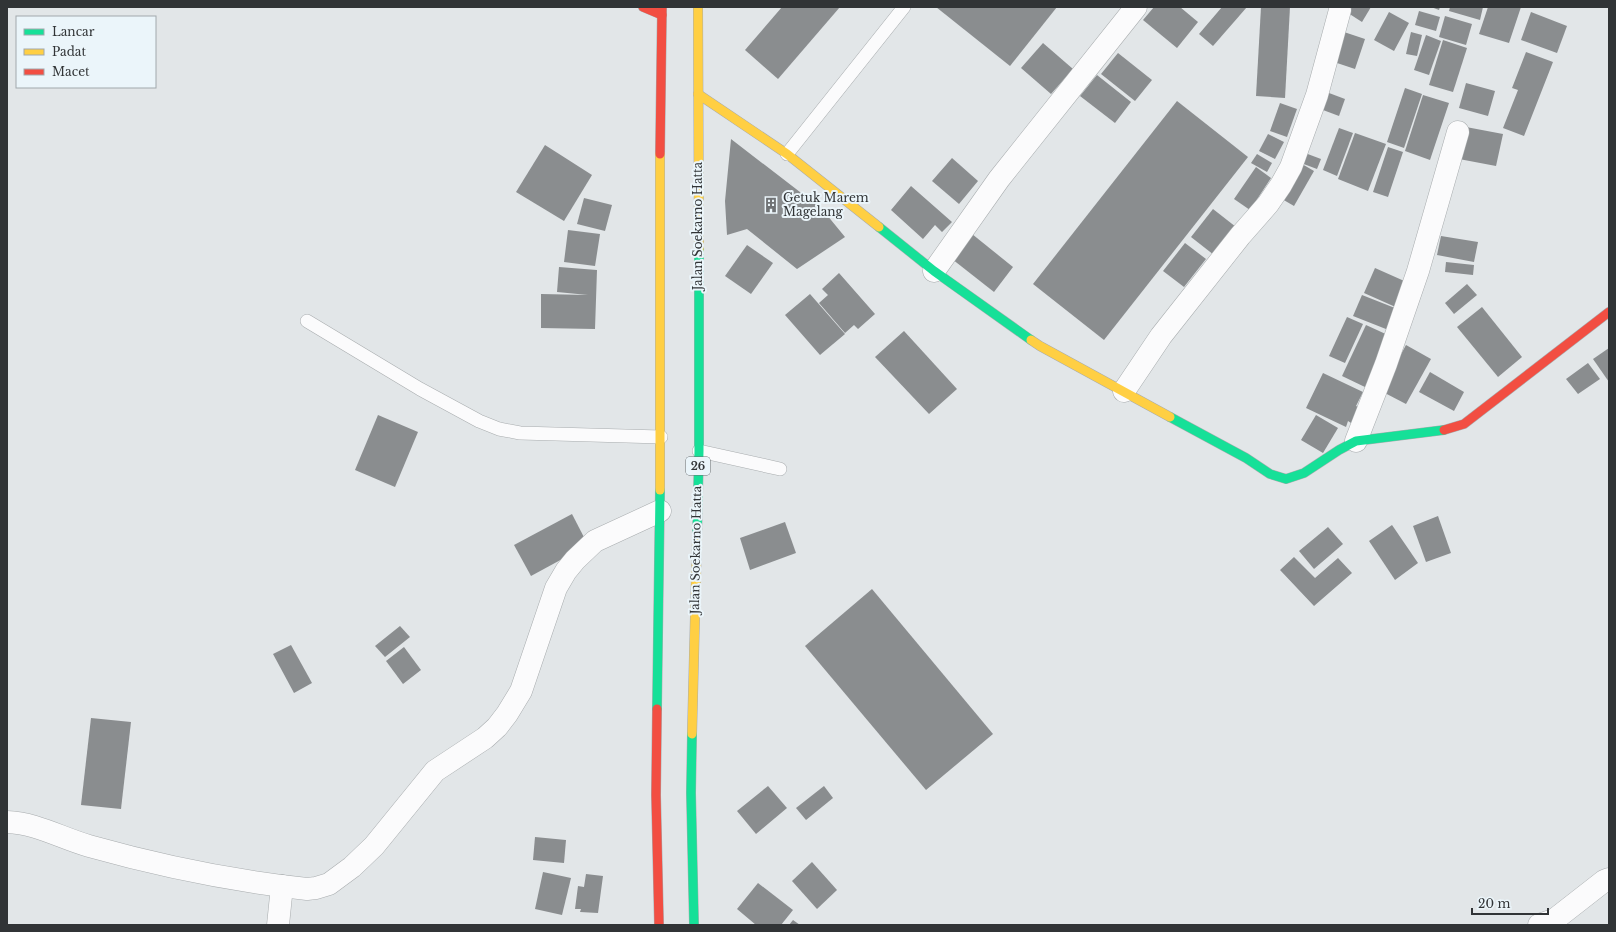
<svg xmlns="http://www.w3.org/2000/svg" width="1616" height="932" viewBox="0 0 1616 932" font-family="'Libre Baskerville',serif">
<style>
.building{fill:#8a8d8f}
.lines{fill:none;stroke-linecap:round;stroke-linejoin:round}
.lane-casing{stroke:#a8acae;stroke-width:14}
.street-casing{stroke:#a8acae;stroke-width:23}
.fast-casing{stroke:#a8acae;stroke-width:10}
.slow-casing{stroke:#a8acae;stroke-width:10}
.jam-casing{stroke:#a8acae;stroke-width:10}
.lane{stroke:#fbfbfc;stroke-width:13}
.street{stroke:#fbfbfc;stroke-width:22}
.fast{stroke:#16e098;stroke-width:9}
.slow{stroke:#ffcf43;stroke-width:9}
.jam{stroke:#f24e42;stroke-width:9}
.labels{text-anchor:middle;stroke-width:4;stroke-linejoin:round;paint-order:stroke}
.shield{fill:#ebf5fa;stroke:#696e71;stroke-width:1}
.shield-label{font-size:11px;font-weight:bold;fill:#313436}
.poi-label{font-size:12px;fill:#313436;stroke:#ebf5fa;text-anchor:start}
.street-label{font-size:12px;fill:#313436;stroke:#ebf5fa}
</style>
<rect width="100%" height="100%" fill="#e2e6e8"/>
<g class="building">
<polygon points="782,7 840,7 778,79 745,50"/>
<polygon points="936,7 1057,7 1010,66"/>
<polygon points="1154,7 1180,7 1198,22 1177,48 1143,20"/>
<polygon points="1222,7 1247,7 1213,46 1199,34"/>
<polygon points="1261,7 1290,7 1285,98 1256,96"/>
<polygon points="1352,7 1371,7 1362,22 1348,13"/>
<polygon points="1431,7 1440,7 1439,10"/>
<polygon points="1450,7 1483,7 1480,20 1449,11"/>
<polygon points="1488,7 1521,7 1509,43 1479,34"/>
<polygon points="1419,11 1440,17 1436,31 1415,25"/>
<polygon points="1389,12 1409,23 1394,51 1374,40"/>
<polygon points="1531,12 1567,26 1557,53 1521,40"/>
<polygon points="1445,16 1472,24 1466,45 1439,37"/>
<polygon points="1338,30 1365,39 1355,69 1328,60"/>
<polygon points="1411,32 1422,35 1417,56 1406,54"/>
<polygon points="1426,35 1441,41 1429,75 1414,70"/>
<polygon points="1443,40 1467,48 1453,92 1429,85"/>
<polygon points="1043,43 1073,69 1051,94 1021,68"/>
<polygon points="1526,52 1553,62 1524,136 1503,128 1518,90 1512,88"/>
<polygon points="1118,53 1152,80 1135,101 1101,74"/>
<polygon points="1097,75 1131,102 1115,123 1080,96"/>
<polygon points="1466,83 1495,91 1488,116 1459,108"/>
<polygon points="1405,88 1422,94 1404,148 1387,142"/>
<polygon points="1321,90 1345,99 1339,116 1315,107"/>
<polygon points="1423,95 1449,103 1430,160 1405,151"/>
<polygon points="1177,101 1248,157 1104,340 1033,284"/>
<polygon points="1280,103 1297,109 1287,137 1270,131"/>
<polygon points="1466,127 1503,134 1496,166 1459,159"/>
<polygon points="1339,128 1353,133 1337,176 1323,170"/>
<polygon points="1355,133 1386,144 1368,191 1338,179"/>
<polygon points="1268,134 1284,142 1275,159 1259,151"/>
<polygon points="731,139 822,209 845,237 797,269 747,229 727,235 725,201"/>
<polygon points="545,145 592,175 564,221 516,192"/>
<polygon points="1388,147 1403,152 1388,197 1373,192"/>
<polygon points="1305,153 1321,159 1317,169 1301,163"/>
<polygon points="1257,154 1272,163 1267,172 1251,163"/>
<polygon points="952,158 978,181 959,204 932,181"/>
<polygon points="1302,164 1314,171 1294,206 1282,199"/>
<polygon points="1256,167 1271,178 1250,210 1234,199"/>
<polygon points="911,186 952,222 942,232 935,225 923,239 891,210"/>
<polygon points="584,198 612,205 605,231 577,224"/>
<polygon points="1213,209 1236,227 1214,255 1191,237"/>
<polygon points="568,230 600,234 595,266 564,262"/>
<polygon points="972,234 1013,267 994,292 952,259"/>
<polygon points="1441,236 1478,242 1474,262 1437,255"/>
<polygon points="1185,243 1206,259 1184,287 1163,271"/>
<polygon points="747,245 773,263 751,294 725,276"/>
<polygon points="1446,262 1474,265 1473,275 1445,272"/>
<polygon points="559,267 597,270 595,329 541,328 541,294 588,295 557,292"/>
<polygon points="1375,268 1411,284 1400,309 1364,293"/>
<polygon points="839,273 875,314 858,329 854,325 845,333 819,303 828,295 822,289"/>
<polygon points="1467,284 1477,295 1454,314 1445,303"/>
<polygon points="810,294 845,334 820,355 785,315"/>
<polygon points="1362,295 1400,310 1391,331 1353,316"/>
<polygon points="1482,307 1522,357 1498,377 1457,327"/>
<polygon points="1347,317 1363,324 1345,363 1329,356"/>
<polygon points="1366,325 1390,336 1367,388 1342,376"/>
<polygon points="904,331 957,389 929,414 875,357"/>
<polygon points="1406,345 1431,359 1406,404 1381,391"/>
<polygon points="1609,348 1609,382 1593,359"/>
<polygon points="1588,363 1600,379 1578,394 1566,379"/>
<polygon points="1430,372 1464,392 1454,411 1419,392"/>
<polygon points="1323,373 1363,392 1356,406 1362,409 1354,425 1348,421 1346,427 1306,408"/>
<polygon points="378,415 418,432 395,487 355,470"/>
<polygon points="1316,415 1338,428 1323,453 1301,440"/>
<polygon points="572,514 588,545 531,576 514,545"/>
<polygon points="1438,516 1451,553 1426,562 1413,526"/>
<polygon points="785,522 796,553 750,570 740,538"/>
<polygon points="1392,525 1418,563 1395,580 1369,541"/>
<polygon points="1328,527 1343,544 1314,569 1299,551"/>
<polygon points="1294,557 1315,578 1338,558 1352,573 1314,606 1280,570"/>
<polygon points="872,589 993,734 926,790 805,646"/>
<polygon points="400,626 410,637 385,657 375,646"/>
<polygon points="291,645 312,683 294,693 273,654"/>
<polygon points="404,647 421,670 403,684 386,661"/>
<polygon points="91,718 131,722 121,809 81,805"/>
<polygon points="768,786 787,808 756,834 737,811"/>
<polygon points="824,786 833,798 806,820 796,808"/>
<polygon points="535,837 566,840 564,863 533,860"/>
<polygon points="812,862 837,890 817,909 792,881"/>
<polygon points="543,872 571,878 562,915 535,909"/>
<polygon points="586,874 603,876 598,913 580,912 581,909 575,909 578,886 584,887"/>
<polygon points="758,883 793,910 781,925 756,925 737,909"/>
<polygon points="793,920 800,925 789,925"/>
</g>
<g class="lines">
<defs>
<g id="lane">
<polyline points="787,154 904,7"/>
<polyline points="307,321 420,389 479,421 499,429 520,433 661,437"/>
<polyline points="699,451 780,469"/>
</g>
<g id="street">
<polyline points="934,271 999,179 1136,7"/>
<polyline points="1124,391 1161,336 1240,236 1268,204 1281,185 1291,167 1317,95 1340,10"/>
<polyline points="1356,441 1386,364 1418,271 1458,132"/>
<path d="M7 822C36 823 61 838 89 846 160 866 233 881 307 889L316 888 329 884 352 867 374 846 435 771 485 738 497 727 507 714 521 691 556 588 566 571 575 560 595 541 660 511"/>
<polyline points="278,925 282,886"/>
<polyline points="1539,925 1554,920 1604,881 1609,879"/>
</g>
<g id="fast">
<polyline points="879,227 934,271 1031,340"/>
<polyline points="1170,417 1246,458 1270,474 1286,479 1304,473 1339,450 1356,441 1444,430"/>
<polyline points="697,538 699,451 699,250"/>
<polyline points="657,709 660,490"/>
<polyline points="692,734 691,793 694,925"/>
</g>
<g id="slow">
<polyline points="698,7 699,250"/>
<polyline points="698,94 787,154 879,227"/>
<polyline points="1031,340 1040,346 1170,417"/>
<polyline points="660,490 660,154"/>
<polyline points="692,734 697,538"/>
</g>
<g id="jam">
<polyline points="643,7 662,15"/>
<polyline points="660,154 662,7"/>
<polyline points="1444,430 1464,424 1609,312"/>
<polyline points="657,709 656,795 659,925"/>
</g>
</defs>
<use href="#lane" class="lane-casing"/>
<use href="#street" class="street-casing"/>
<use href="#fast" class="fast-casing"/>
<use href="#slow" class="slow-casing"/>
<use href="#jam" class="jam-casing"/>
<use href="#lane" class="lane"/>
<use href="#street" class="street"/>
<use href="#fast" class="fast"/>
<use href="#slow" class="slow"/>
<use href="#jam" class="jam"/>
</g>
<defs>
<symbol id="building-bare" viewBox="-9 -9 18 18"><path d="M-4-6H4V6H1V3H-1V6H-4ZM-2.5-4.3h1.7v1.8h-1.7ZM.8-4.3h1.7v1.8H.8ZM-2.5-1h1.7V.8h-1.7ZM.8-1h1.7V.8H.8Z" fill="#6f7274" stroke="#ebf5fa" stroke-width="2.5" paint-order="stroke"/></symbol>
</defs>
<g fill-rule="evenodd">
<use href="#building-bare" x="760" y="194" width="22" height="22"/>
</g>
<g class="labels">
<rect class="shield" x="686" y="457" width="24" height="18" rx="3"/>
<g class="shield-label">
<text x="698" y="470">26</text>
</g>
<g class="poi-label">
<text x="783" y="202">Getuk Marem<tspan x="783" dy="14">Magelang</tspan></text>
</g>
<g class="street-label">
<text transform="translate(698 226) rotate(-90)" y="4">Jalan Soekarno Hatta</text>
<text transform="translate(696 550) rotate(-89)" y="4">Jalan Soekarno Hatta</text>
</g>
</g>
<rect width="1616" height="932" fill="none" stroke="#313436" stroke-width="16"/>
<rect x="16" y="16" width="140" height="72" fill="#ebf5fa" stroke="#a1a8ac"/>
<rect x="24" y="29" width="20" height="6" fill="#16e098" stroke="#a1a8ac"/>
<text x="52" y="36" font-size="12" fill="#313436">Lancar</text>
<rect x="24" y="49" width="20" height="6" fill="#ffcf43" stroke="#a1a8ac"/>
<text x="52" y="56" font-size="12" fill="#313436">Padat</text>
<rect x="24" y="69" width="20" height="6" fill="#f24e42" stroke="#a1a8ac"/>
<text x="52" y="76" font-size="12" fill="#313436">Macet</text>
<path d="M1472 908v6h76v-6" fill="none" stroke="#313436" stroke-width="2"/>
<text x="1478" y="908" font-size="12" fill="#313436" stroke="#ebf5fa" stroke-width="3" paint-order="stroke">20 m</text>
</svg>
